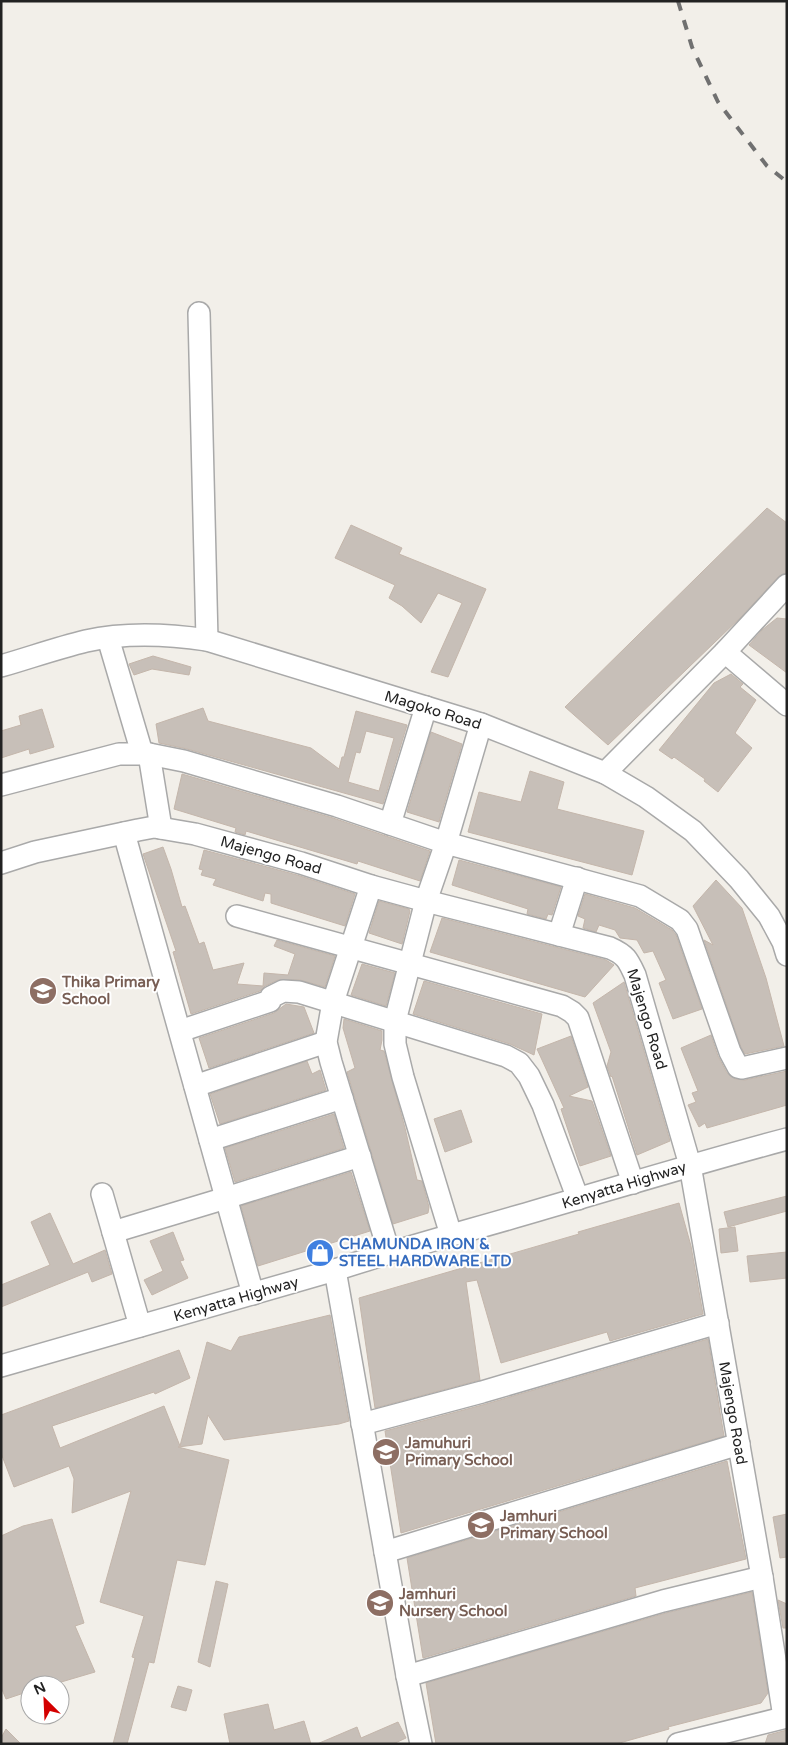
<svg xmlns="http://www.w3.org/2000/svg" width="788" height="1745" viewBox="0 0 788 1745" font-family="'Varela Round',sans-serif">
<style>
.building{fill:#c7bfb8;stroke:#c4b6ab;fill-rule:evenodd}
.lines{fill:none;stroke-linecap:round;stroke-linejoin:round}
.minor-casing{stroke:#a9a9a9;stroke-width:24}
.minor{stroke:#fff;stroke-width:21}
.rail{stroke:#707070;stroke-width:4;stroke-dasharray:10 10;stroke-linecap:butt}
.labels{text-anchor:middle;stroke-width:4;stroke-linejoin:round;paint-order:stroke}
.street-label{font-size:15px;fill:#222;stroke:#fff}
.education-label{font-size:15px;font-weight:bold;fill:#785e54;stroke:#fff;text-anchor:start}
.shop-label{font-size:15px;font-weight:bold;fill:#366cbe;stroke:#fff;text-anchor:start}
</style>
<rect width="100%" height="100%" fill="#f2efe9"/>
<g class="building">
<polygon points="767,508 787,523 787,572 778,577 741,617 608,745 565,707"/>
<polygon points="351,525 402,548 399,554 486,589 448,677 431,672 462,603 438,593 421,623 402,606 389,598 395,585 335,558"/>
<polygon points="777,618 787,619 787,673 749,645 762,630"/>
<polygon points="153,656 191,667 189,675 152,669 134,675 129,664"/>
<polygon points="731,674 743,684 740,687 756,700 735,733 752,748 718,792 704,781 705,779 674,757 672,759 659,750 714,683"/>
<path d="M203 708 208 721 311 748 339 769 342 757H344L356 711 407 725 383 804 187 749 159 743 156 724ZM366 731 394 738 379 791 348 782 356 752 360 753Z"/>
<polygon points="42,709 54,747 30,754 29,749 1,758 1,731 21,725 19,716"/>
<polygon points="431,732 462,744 439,822 407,812"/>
<polygon points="530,771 564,782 557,809 644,831 632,875 468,832 479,792 521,802"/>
<polygon points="182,774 333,818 430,851 420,881 358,861 357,864 246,831 245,835 235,832 236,828 174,809"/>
<polygon points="163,847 171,869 182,907 185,906 199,944 204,942 213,970 244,963 237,984 263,986 264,973 288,975 295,954 274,946 277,940 335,956 325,987 300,980 278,980 265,986 260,991 191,1014 173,952 176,951 143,854"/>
<polygon points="204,850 297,875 355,894 345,926 271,903 271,894 265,893 263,901 213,885 216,879 201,875 203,870 199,869"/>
<polygon points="459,860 561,887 552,915 548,914 546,919 527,914 528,909 452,885"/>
<polygon points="716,880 742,908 766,978 784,1046 745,1054 741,1047 704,940 713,945 693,906"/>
<polygon points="585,894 635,908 672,930 676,935 702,1009 673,1019 659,983 666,980 653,951 644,953 637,940 620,938 615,930 599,925 596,932 583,928 585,919 578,916"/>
<polygon points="379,901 409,909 410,911 402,944 369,933"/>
<polygon points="442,918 606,960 614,965 585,997 430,952"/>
<polygon points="362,964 395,973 386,1006 351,995"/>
<polygon points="424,981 542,1014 534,1055 510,1044 413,1014"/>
<polygon points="624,982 670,1141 637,1155 612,1076 611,1077 607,1066 611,1052 593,1003"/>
<polygon points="286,1004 304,1007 314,1033 209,1068 199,1038 274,1013"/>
<polygon points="344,1019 382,1031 382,1040 380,1050 384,1051 405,1128 417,1180 422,1181 429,1207 428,1213 393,1224 347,1072 355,1068 343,1028"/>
<polygon points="711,1035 718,1056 727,1073 735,1079 745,1080 787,1071 787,1105 707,1128 705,1123 699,1127 688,1105 696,1102 692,1093 698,1091 681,1048"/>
<polygon points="571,1036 588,1087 569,1096 592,1101 611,1156 580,1166 561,1109 564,1108 537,1049"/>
<polygon points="307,1061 312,1074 320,1070 326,1090 220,1124 210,1094"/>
<polygon points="461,1110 472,1142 445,1152 434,1119"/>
<polygon points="334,1114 344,1148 235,1182 225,1148"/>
<polygon points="351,1172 370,1231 258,1266 241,1206"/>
<polygon points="787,1196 787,1211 728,1227 724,1212"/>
<polygon points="679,1203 691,1246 703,1314 610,1341 607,1332 501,1363 477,1280 466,1282 480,1380 375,1408 359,1298 579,1234 578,1232"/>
<polygon points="50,1213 73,1264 105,1250 112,1274 92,1282 88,1272 1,1307 1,1285 50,1265 31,1222"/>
<polygon points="735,1227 738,1251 721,1253 719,1229"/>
<polygon points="173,1232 184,1260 180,1261 188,1278 152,1295 144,1280 163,1271 150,1241"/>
<polygon points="787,1252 787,1278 750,1282 747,1256"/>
<polygon points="330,1315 349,1421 339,1424 224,1440 208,1415 202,1444 178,1447 229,1460 205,1565 177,1560 154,1663 149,1662 127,1744 113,1744 135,1658 132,1657 144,1616 100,1602 131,1491 72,1513 74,1479 69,1466 14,1487 1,1453 1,1415 179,1350 190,1378 155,1394 154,1392 52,1426 60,1448 164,1406 180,1446 207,1342 231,1351 239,1337"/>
<polygon points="708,1339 724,1436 401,1533 385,1431 486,1404"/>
<polygon points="727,1461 746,1559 635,1588 636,1596 423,1658 407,1558"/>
<polygon points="787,1514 787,1557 780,1558 773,1517"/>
<polygon points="52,1519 84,1623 75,1626 95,1672 51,1685 30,1685 30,1691 6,1699 1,1687 1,1536 23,1526"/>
<polygon points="216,1581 228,1584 210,1667 198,1662"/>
<polygon points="752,1592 768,1693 761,1703 668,1727 669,1729 616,1744 436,1744 426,1683 666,1613"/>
<polygon points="778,1600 787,1604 787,1628 783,1628"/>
<polygon points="178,1686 192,1690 186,1711 171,1707"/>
<polygon points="268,1704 274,1730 304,1721 311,1744 230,1744 224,1714"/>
<polygon points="398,1722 406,1738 393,1744 317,1744 357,1727 361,1738"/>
<polygon points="6,1729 21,1744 1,1744 1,1738"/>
<polygon points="787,1730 787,1744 765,1744 768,1735"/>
</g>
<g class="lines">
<defs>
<g id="minor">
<polyline points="199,313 207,640"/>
<polyline points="108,638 142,753"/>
<polyline points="725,652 787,705"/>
<path d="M1 666C29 658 57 648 86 641 126 632 167 634 207 640L481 724 605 773 646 797 693 831 739 879 769 916 783 942 787 955"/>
<polyline points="149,754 161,828"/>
<polyline points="605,773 725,652 787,585"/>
<polyline points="1,785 119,754 149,754 184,761 228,774 337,806 446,843 640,896 680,920 687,929 730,1052 738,1067 742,1068 787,1058"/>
<polyline points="390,824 426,707"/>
<polyline points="124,833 253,1294"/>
<path d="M1 863 35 852 138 830 154 827 195 834 301 863 371 886 426 901 610 948C626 955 628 960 635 975L690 1165 762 1577 784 1717"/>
<polyline points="371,886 333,1002 326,1042 331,1062 389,1252"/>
<polyline points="237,916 562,1006 572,1012 578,1018 633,1183"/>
<polyline points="559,935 577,878"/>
<polyline points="180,1031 270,1001 271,997 283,991 299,992 506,1056 519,1063 529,1076 543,1105 578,1199"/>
<polyline points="195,1086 326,1042"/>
<polyline points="210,1140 342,1098"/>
<polyline points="102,1194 140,1326"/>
<polyline points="113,1232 226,1198 360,1156"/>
<polyline points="451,1235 403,1077 395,1044 395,1021 426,901 446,843 481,724"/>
<polyline points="335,1270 407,1676 421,1744"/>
<path d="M1 1366 335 1270C402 1248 471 1230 539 1210 622 1186 704 1161 787 1139"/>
<polyline points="362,1424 482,1392 718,1323"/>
<polyline points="385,1552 739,1444"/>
<polyline points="407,1676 663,1601 762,1577"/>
<polyline points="678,1744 787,1717"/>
</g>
</defs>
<use href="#minor" class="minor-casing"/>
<use href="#minor" class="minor"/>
<polyline class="rail" points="678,1 692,47 718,102 767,166 787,182"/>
</g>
<defs>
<symbol id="school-disc" viewBox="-11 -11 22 22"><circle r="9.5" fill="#8d6e63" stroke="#fff"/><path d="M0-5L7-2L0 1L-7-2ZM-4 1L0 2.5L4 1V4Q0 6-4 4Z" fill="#fff"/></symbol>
<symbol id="shop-disc" viewBox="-11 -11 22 22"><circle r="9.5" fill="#3f7fe0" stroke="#fff"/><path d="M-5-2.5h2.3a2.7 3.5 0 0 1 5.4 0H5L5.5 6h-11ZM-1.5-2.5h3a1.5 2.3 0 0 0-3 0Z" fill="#fff"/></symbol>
</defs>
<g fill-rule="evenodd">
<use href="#school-disc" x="27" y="975" width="32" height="32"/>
<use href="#shop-disc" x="304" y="1237" width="32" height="32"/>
<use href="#school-disc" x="370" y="1436" width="32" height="32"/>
<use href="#school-disc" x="465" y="1509" width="32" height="32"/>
<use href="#school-disc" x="364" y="1587" width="32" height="32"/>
</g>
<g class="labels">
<g class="street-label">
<text transform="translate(433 710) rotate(17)" y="5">Magoko Road</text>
<text transform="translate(271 855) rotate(16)" y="5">Majengo Road</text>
<text transform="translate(647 1019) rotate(73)" y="5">Majengo Road</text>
<text transform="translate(624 1185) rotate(-17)" y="5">Kenyatta Highway</text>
<text transform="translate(236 1299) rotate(-16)" y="5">Kenyatta Highway</text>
<text transform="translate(733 1413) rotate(80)" y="5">Majengo Road</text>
</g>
<g class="education-label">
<text x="62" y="987">Thika Primary<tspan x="62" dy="17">School</tspan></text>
<text x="405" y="1448">Jamuhuri<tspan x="405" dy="17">Primary School</tspan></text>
<text x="500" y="1521">Jamhuri<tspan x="500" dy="17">Primary School</tspan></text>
<text x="399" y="1599">Jamhuri<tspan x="399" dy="17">Nursery School</tspan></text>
</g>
<g class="shop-label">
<text x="339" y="1249">CHAMUNDA IRON &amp;<tspan x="339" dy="17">STEEL HARDWARE LTD</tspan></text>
</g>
</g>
<rect width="788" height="1745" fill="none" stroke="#222222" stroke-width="5"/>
<g transform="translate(45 1700) rotate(336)"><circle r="24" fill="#ffffff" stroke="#a7a7a7"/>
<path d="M0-4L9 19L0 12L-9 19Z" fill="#d40000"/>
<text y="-8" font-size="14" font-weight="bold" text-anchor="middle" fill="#222222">N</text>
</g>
</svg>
